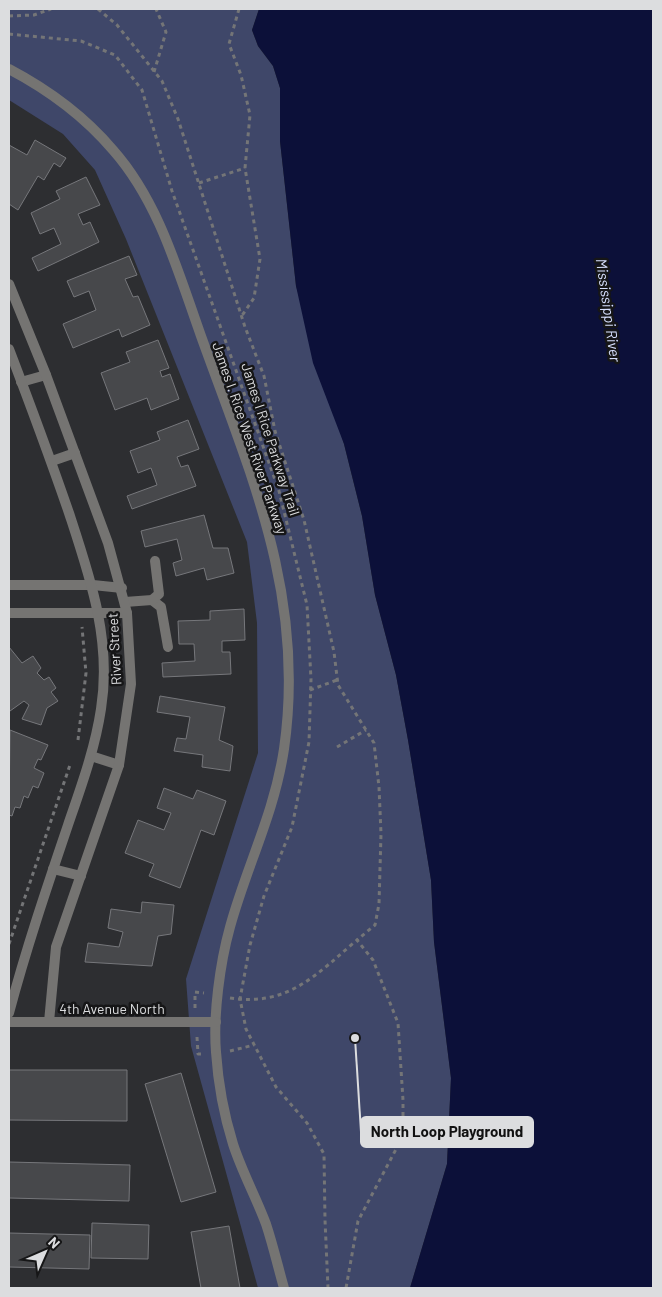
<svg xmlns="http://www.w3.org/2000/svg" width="662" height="1297" font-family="Barlow,sans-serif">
	<rect width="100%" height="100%" fill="#2d2e31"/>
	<polygon fill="#3f4769" points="9,9 259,9 252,30 258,46 273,66 280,88 280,141 296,286 344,444 362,516 375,595 396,675 408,740 431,880 434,942 451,1078 447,1164 410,1288 258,1288 191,1046 186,979 258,753 257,623 247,542 126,239 95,170 63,134 9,100"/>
	<polygon fill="#0c1039" points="259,9 653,9 653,1288 410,1288 447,1164 451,1078 434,942 431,880 408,740 396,675 375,595 362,516 344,444 313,363 296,286 280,141 280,88 273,66 258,46 252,30"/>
	<g fill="#47484b" stroke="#76777b">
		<polygon points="35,140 66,158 60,167 54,163 44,180 38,176 18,210 9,204 9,145 27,155"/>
		<polygon points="86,177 100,205 78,214 83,225 90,222 99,242 38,271 32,258 61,244 54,228 40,234 31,213 60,199 56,191"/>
		<polygon points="129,256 137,275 125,279 133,297 138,296 150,325 122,337 119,329 73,348 63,324 96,310 89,291 74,297 67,281"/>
		<polygon points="158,340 169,368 160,371 162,377 170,374 179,399 151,410 147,398 115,410 101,373 130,362 126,352"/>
		<polygon points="188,420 199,449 177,457 181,467 188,465 196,486 132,509 127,496 157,485 151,468 138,473 130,451 160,440 157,432"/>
		<polygon points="204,515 213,548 228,548 234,573 207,580 204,568 176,576 173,563 182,560 177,539 145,547 141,531"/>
		<polygon points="244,609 245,640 222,641 222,652 230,652 231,674 163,677 162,663 195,661 194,644 179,644 178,621 210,620 210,611"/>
		<polygon points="9,647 22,663 33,656 41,668 37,673 44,680 49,677 56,688 51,692 58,701 47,708 41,725 22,719 29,705 24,701 10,711 9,710"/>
		<polygon points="160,696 225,707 219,740 233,746 230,771 202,767 203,755 174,751 177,738 186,739 190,717 157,712"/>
		<polygon points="10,730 48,745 41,760 38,759 34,768 44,773 38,788 33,786 28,798 24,796 20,808 15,807 12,816 9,815"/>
		<polygon points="164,788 193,799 197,790 226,801 214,835 201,830 180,888 149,876 154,864 125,853 138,820 164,830 171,813 157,808"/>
		<polygon points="142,902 174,905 171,934 158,936 152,966 85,962 88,943 119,947 123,932 108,928 111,909 141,913"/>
		<polygon points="9,1070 127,1070 127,1121 9,1120"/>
		<polygon points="181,1073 216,1192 181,1202 145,1084"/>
		<polygon points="9,1162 130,1165 129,1201 9,1198"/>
		<polygon points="92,1223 149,1225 148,1259 91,1258"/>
		<polygon points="229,1226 240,1288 201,1288 191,1232"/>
		<polygon points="9,1233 90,1235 89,1269 9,1267"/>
	</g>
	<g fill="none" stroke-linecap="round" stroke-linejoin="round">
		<g stroke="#747577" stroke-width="3" stroke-dasharray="4 4" stroke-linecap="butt">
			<polyline points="98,9 117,25 162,81 178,119 245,327 264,376 275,431 304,520 334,652 338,685 374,743 379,787 381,834 379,904 375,925 357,940"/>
			<polyline points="239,9 229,44 241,75 250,115 245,168 260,259 254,298 241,317"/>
			<polyline points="9,16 34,15 51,9"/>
			<polyline points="9,34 81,41 115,55 142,90 172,191 279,491 307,605 311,679 309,742 292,827 264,896 250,945 240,999 246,1029 276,1087 307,1123 324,1154 325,1220 328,1288"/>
			<polyline points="154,72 166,32 156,9"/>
			<polyline points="199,183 245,168"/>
			<polyline points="310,690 337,680"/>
			<polyline points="78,740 86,673 82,627"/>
			<polyline points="337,747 366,730"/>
			<polyline points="9,944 70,765"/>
			<path d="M230 998C288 1007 317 974 357 940L373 960 398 1023 403 1100V1136L358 1221 346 1288"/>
			<polyline points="195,1008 195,992 204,993"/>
			<polyline points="197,1037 198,1054 202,1054"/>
			<polyline points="230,1051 254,1045"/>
		</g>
		<g stroke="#757472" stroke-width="10">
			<polyline points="21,382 46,375"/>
			<polyline points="52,461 75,453"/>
			<polyline points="9,585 93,585 122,588"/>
			<polyline points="152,600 161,607 168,647"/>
			<polyline points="125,602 152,600 159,594 155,561"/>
			<polyline points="9,613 127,613"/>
			<polyline points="91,756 119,765"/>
			<polyline points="53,869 81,876"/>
		</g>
		<g stroke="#757472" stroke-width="10">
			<path d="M9 69C47 89 85 117 113 150 159 202 178 272 201 336 251 475 306 596 284 749 274 815 247 865 230 927 220 963 213 1015 216 1052 218 1082 224 1115 233 1144 242 1172 256 1197 266 1224 273 1245 278 1267 284 1288"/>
			<polyline points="9,284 46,375 108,543 127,613 131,684 119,765 56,947 49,1022"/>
			<path d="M9 349C30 404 50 458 69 513 90 577 112 640 101 709 95 749 81 787 68 825 47 887 26 949 9 1013"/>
			<polyline points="9,1022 216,1022"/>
		</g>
	</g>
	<g text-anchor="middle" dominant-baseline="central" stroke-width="5" stroke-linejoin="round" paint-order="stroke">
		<g font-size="14" fill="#dcdddf" stroke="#161617">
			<text transform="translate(250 438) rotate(71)">James I. Rice West River Parkway</text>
			<text transform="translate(271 439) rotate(72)">James I Rice Parkway Trail</text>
			<text transform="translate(114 649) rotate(-93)">River Street</text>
			<text x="112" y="1008">4th Avenue North</text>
		</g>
		<g font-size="15" font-style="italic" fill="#d6dffd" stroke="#161617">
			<text transform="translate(609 310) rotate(82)">Mississippi River</text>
		</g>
	</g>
	<path fill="none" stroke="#dcdddf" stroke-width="2" d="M355 1038L361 1132"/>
	<circle fill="#dcdddf" stroke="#161617" stroke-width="2" cx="355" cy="1038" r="5"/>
	<rect fill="#dcdddf" stroke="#dcdddf" stroke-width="2" x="361" y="1117" width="172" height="30" rx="5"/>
	<g font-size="15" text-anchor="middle" font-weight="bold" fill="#111">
		<text x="447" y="1137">North Loop Playground</text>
	</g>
	<rect width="662" height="1297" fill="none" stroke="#dcdddf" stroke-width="20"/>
	<g transform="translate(45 1252) rotate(45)" stroke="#161617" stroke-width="4" paint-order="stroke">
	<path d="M0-4L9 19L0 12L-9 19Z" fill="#dcdddf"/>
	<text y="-8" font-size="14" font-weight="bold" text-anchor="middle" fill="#dcdddf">N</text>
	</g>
</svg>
